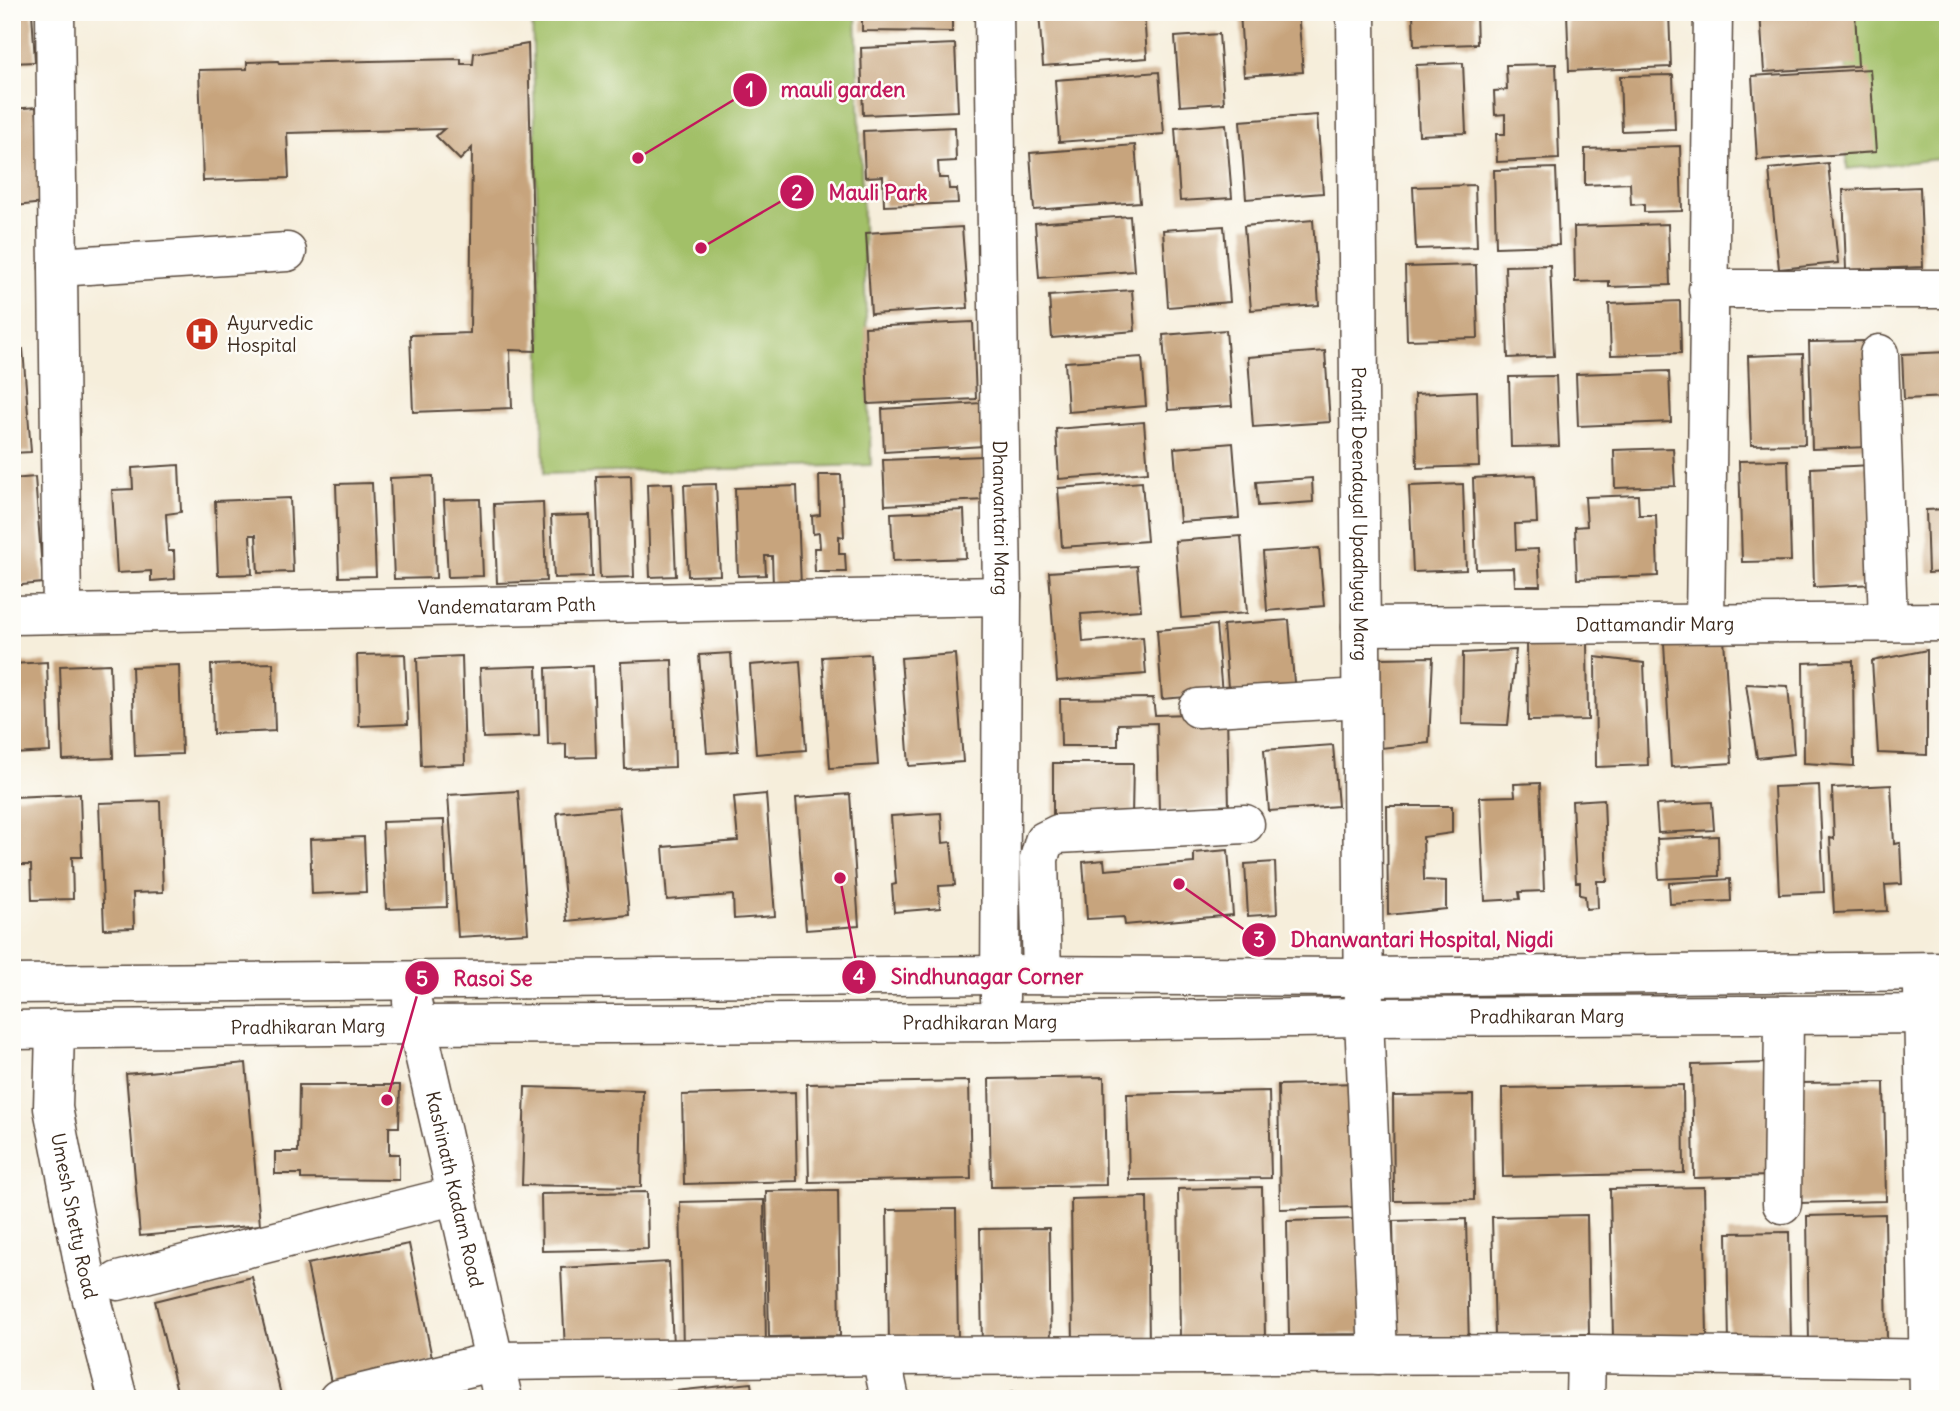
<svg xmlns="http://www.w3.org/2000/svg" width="1960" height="1411" font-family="Delius,sans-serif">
	<rect width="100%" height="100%" fill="#fdfcf7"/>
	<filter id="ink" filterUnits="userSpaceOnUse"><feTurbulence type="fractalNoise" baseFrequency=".0143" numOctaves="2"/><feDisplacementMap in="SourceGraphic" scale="14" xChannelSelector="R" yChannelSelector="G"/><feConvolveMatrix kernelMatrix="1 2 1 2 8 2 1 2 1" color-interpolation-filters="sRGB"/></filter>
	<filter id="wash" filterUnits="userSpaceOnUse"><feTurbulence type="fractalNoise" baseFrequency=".00686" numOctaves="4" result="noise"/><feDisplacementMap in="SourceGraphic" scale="28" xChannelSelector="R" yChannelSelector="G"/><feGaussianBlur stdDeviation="1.57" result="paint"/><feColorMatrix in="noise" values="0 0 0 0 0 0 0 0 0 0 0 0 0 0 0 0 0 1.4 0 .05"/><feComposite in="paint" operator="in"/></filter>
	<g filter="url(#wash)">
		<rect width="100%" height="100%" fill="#f6eedb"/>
		<g fill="#a2c067" stroke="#6e7542" stroke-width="2">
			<polygon points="532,12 856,12 871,465 544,474"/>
			<polygon points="1845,12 1948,12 1948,158 1847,169"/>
		</g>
		<g id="blocks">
			<g fill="#c7a47d">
				<polygon points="12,12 32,12 35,62 12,63"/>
				<polygon points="862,12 952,12 952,32 862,31"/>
				<polygon points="1039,12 1144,12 1147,58 1043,66"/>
				<polygon points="1240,12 1298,12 1303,72 1244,76"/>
				<polygon points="1413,12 1476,12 1477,44 1414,46"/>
				<polygon points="1567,12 1669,12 1671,67 1569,71"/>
				<polygon points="1760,12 1855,12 1858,66 1764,72"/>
				<polygon points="1219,34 1224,103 1180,106 1175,37"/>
				<polygon points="528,44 536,351 510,350 512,408 413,412 410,335 470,333 472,148 460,160 436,136 444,129 287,133 289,178 203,181 199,70 247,69 247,62 278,61 279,63 461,59 461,64 473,64 474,53"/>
				<polygon points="955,44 958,111 863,115 861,48"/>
				<polygon points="1463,63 1466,133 1419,135 1416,65"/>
				<polygon points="1556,64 1559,159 1497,162 1496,134 1505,134 1505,114 1495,115 1494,91 1507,90 1506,65"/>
				<polygon points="1870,69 1876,152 1757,160 1752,76"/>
				<polygon points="1159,72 1164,134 1059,142 1055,80"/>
				<polygon points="1673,75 1675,129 1622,131 1620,76"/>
				<polygon points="36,107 44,203 15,206 12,167 12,109"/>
				<polygon points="1317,115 1323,193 1246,199 1240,121"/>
				<polygon points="1226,124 1232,198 1180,201 1175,128"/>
				<polygon points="955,127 956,161 938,162 939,178 948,178 949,189 957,189 958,203 884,206 883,176 865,177 863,131"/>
				<polygon points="1135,145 1140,202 1034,210 1030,153"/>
				<polygon points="1680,146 1682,211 1644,212 1644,204 1631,205 1630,183 1585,185 1585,149"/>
				<polygon points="1828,163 1838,263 1779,269 1769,169"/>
				<polygon points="1556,168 1559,245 1496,247 1494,170"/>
				<polygon points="1475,185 1477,247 1416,249 1413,187"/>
				<polygon points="1920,187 1923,267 1846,270 1843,190"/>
				<polygon points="1130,216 1134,271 1039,278 1035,223"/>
				<polygon points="1313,220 1319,305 1251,310 1244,226"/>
				<polygon points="1668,224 1670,285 1609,287 1609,281 1575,282 1574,227"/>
				<polygon points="1224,226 1230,302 1168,307 1163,230"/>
				<polygon points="962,227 968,308 871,314 866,233"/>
				<polygon points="1476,265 1478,338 1407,340 1405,267"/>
				<polygon points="1550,265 1554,356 1508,358 1505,266"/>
				<polygon points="1132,290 1135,331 1052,338 1049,296"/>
				<polygon points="1680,301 1681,353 1611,355 1609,304"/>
				<polygon points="973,322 976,399 868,404 865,327"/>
				<polygon points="1226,330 1232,406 1168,410 1163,335"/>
				<polygon points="1867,341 1870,447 1812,449 1809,342"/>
				<polygon points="23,349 31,452 12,453 12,350"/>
				<polygon points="1325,351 1330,422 1253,427 1248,357"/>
				<polygon points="1948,352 1948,397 1904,399 1902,354"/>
				<polygon points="1803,354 1805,444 1751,445 1748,356"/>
				<polygon points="1142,357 1146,406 1068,412 1065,362"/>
				<polygon points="1669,371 1671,422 1578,426 1576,374"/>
				<polygon points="1556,376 1559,446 1511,447 1509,377"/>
				<polygon points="1477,391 1479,466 1417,468 1415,394"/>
				<polygon points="981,403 984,446 884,452 882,409"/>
				<polygon points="1144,422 1148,472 1059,479 1056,429"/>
				<polygon points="1233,443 1239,518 1180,522 1174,448"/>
				<polygon points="1941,447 1948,447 1948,489 1942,489"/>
				<polygon points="1673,448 1675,486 1615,488 1614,450"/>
				<polygon points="983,456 985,500 885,505 883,460"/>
				<polygon points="1788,460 1791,561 1742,562 1739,461"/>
				<polygon points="179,465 181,512 166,514 168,551 174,551 175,579 151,581 151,571 117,573 112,490 133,489 132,468"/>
				<polygon points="1872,465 1875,584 1814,587 1811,468"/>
				<polygon points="631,475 634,577 600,578 596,476"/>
				<polygon points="819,475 841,475 844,537 839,536 839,554 845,554 846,572 815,572 814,548 820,548 819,533 813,534 812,516 820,515"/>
				<polygon points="1535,475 1537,523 1515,524 1516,550 1538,549 1540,586 1515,586 1514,568 1476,569 1473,478"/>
				<polygon points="433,476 436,578 394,579 390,478"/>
				<polygon points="35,477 43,583 12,586 12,479"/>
				<polygon points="1312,478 1313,502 1258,506 1256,482"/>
				<polygon points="1142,482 1147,541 1062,547 1058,488"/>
				<polygon points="372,483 376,576 339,577 336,484"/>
				<polygon points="672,483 676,576 650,577 647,484"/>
				<polygon points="716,484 720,575 688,576 684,485"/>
				<polygon points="1463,484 1466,570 1413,572 1409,486"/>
				<polygon points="797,486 801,586 773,586 772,556 765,556 766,575 738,576 735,488"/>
				<polygon points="1638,495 1639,515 1656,515 1658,576 1577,579 1575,527 1587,526 1585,497"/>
				<polygon points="290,498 293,572 258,573 256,535 250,535 252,574 218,575 215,501"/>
				<polygon points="480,499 483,576 448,577 444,500"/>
				<polygon points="543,502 546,581 497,583 494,504"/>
				<polygon points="1948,509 1948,572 1928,573 1926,510"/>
				<polygon points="964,510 966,558 893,561 891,513"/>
				<polygon points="590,515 592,577 554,578 551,516"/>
				<polygon points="1241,536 1247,613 1181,618 1175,541"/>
				<polygon points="1319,548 1324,606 1267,611 1263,552"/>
				<polygon points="1137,566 1141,610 1081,614 1083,642 1143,637 1146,674 1057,681 1049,572"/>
				<polygon points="1289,620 1295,695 1229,700 1223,625"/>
				<polygon points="1216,625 1222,694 1162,699 1157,630"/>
				<polygon points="1724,639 1732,763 1671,767 1664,643"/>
				<polygon points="1587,640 1588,720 1528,721 1527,641"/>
				<polygon points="1516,650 1508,725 1462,724 1463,653"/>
				<polygon points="1927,650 1927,755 1878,753 1872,661"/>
				<polygon points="731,653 738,751 707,753 699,655"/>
				<polygon points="405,654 408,724 359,726 357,655"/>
				<polygon points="870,654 878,765 830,768 822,657"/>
				<polygon points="955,654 963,762 909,766 901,658"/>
				<polygon points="462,656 465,764 421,766 417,658"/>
				<polygon points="1433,657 1429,743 1381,748 1380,658"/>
				<polygon points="1595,657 1644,663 1648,765 1596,767"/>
				<polygon points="672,660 675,767 625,769 621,662"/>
				<polygon points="800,661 806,750 756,754 750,665"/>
				<polygon points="1853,661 1854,766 1804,763 1803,663"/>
				<polygon points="47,662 50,752 12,754 12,664"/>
				<polygon points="273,663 275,731 213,734 211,665"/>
				<polygon points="110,664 113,758 63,760 60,666"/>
				<polygon points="179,665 182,754 135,756 132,667"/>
				<polygon points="537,666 539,736 483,738 480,668"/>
				<polygon points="593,666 596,757 566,758 566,744 548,745 546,668"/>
				<polygon points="1746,684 1788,686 1794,754 1757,758"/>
				<polygon points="1153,698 1155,715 1227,713 1229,809 1159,811 1157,723 1118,724 1118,746 1061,746 1060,699"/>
				<polygon points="1333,745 1338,806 1269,811 1264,750"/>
				<polygon points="1053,763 1133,763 1132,817 1053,817"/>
				<polygon points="1540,783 1544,891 1519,892 1520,899 1485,901 1480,797 1515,796 1514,784"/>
				<polygon points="1819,785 1824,892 1779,894 1774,787"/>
				<polygon points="1891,785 1894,844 1900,843 1902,884 1885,885 1887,911 1834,913 1830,838 1834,839 1832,788"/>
				<polygon points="518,791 528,933 458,937 448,795"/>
				<polygon points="80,794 82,857 72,857 73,899 32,900 31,865 19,865 18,842 12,842 12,797"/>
				<polygon points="766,794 775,916 734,919 733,895 667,900 663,847 738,841 734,797"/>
				<polygon points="850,794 859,926 806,930 796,798"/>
				<polygon points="1604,799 1607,881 1597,881 1598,908 1586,909 1585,896 1580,895 1580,882 1576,882 1572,801"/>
				<polygon points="160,801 163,892 133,893 134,928 104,929 99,803"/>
				<polygon points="1712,802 1714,830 1658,833 1656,805"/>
				<polygon points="1387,806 1452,806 1452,833 1423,837 1424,880 1446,881 1446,909 1388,915"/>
				<polygon points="619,807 629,915 567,921 557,813"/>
				<polygon points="941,813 943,843 951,842 955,885 939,886 940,908 894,912 892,885 896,884 891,816"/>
				<polygon points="444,820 447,907 386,909 382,822"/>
				<polygon points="1718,836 1719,876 1659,879 1657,839"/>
				<polygon points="364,837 366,892 312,894 310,839"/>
				<polygon points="1228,850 1233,915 1125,925 1124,917 1087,919 1083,862 1104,860 1105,870 1194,863 1194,853"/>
				<polygon points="1275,862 1277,914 1248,916 1245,864"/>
				<polygon points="1730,879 1731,901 1670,904 1669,883"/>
				<polygon points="246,1063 260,1225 140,1236 126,1074"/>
				<polygon points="1769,1063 1770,1176 1694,1178 1692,1065"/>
				<polygon points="1104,1077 1106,1185 991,1187 989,1079"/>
				<polygon points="969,1081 971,1179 809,1182 807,1084"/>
				<polygon points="1884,1082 1886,1201 1798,1203 1796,1083"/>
				<polygon points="1358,1083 1360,1207 1280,1209 1278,1085"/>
				<polygon points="299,1085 400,1085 399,1127 389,1127 389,1154 399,1154 399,1180 301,1179 301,1174 275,1174 275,1152 298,1152"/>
				<polygon points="1683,1085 1684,1173 1503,1177 1502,1088"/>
				<polygon points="525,1087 643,1090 641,1187 522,1185"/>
				<polygon points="1269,1091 1271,1178 1129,1180 1127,1094"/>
				<polygon points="795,1092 797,1181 684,1184 682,1095"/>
				<polygon points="1473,1095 1474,1200 1394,1201 1393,1096"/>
				<polygon points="1262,1187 1265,1338 1180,1339 1178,1189"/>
				<polygon points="1704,1187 1707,1336 1613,1338 1610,1189"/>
				<polygon points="838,1190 840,1336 769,1337 766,1191"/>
				<polygon points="647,1192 648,1249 542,1251 541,1194"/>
				<polygon points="1147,1197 1149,1345 1073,1346 1071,1199"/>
				<polygon points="764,1200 766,1348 683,1350 680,1202"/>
				<polygon points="956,1209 958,1342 889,1343 887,1210"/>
				<polygon points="1885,1214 1887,1341 1809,1343 1807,1216"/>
				<polygon points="1587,1215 1589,1334 1495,1336 1492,1217"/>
				<polygon points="1359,1219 1361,1334 1289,1335 1287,1221"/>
				<polygon points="1466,1219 1469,1347 1396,1348 1393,1221"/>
				<polygon points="1049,1228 1051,1347 982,1348 980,1229"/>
				<polygon points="1789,1232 1791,1343 1729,1344 1727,1233"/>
				<polygon points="409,1244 433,1363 331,1383 307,1264"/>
				<polygon points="669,1262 673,1345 565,1350 561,1268"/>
				<polygon points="252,1277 282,1399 179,1399 155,1301"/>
				<polygon points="751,1383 753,1399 618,1399 617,1397"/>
				<polygon points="1015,1392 1016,1399 984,1399 984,1397"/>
				<polygon points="1897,1395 1897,1399 1828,1399 1828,1396"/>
			</g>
		</g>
	</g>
	<g filter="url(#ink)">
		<use href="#blocks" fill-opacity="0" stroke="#57473a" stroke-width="2"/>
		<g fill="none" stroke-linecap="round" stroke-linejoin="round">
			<defs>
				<g id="minor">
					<polyline points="55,12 62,614"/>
					<path id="s1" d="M994 12 1002 596 1000 999"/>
					<path id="s2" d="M1356 12 1364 1017 1378 1355"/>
					<polyline points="58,267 287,252"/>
					<polyline points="1708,289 1948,289"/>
					<polyline points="1879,354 1888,622"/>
					<path id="s3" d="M12 615 1002 596"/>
					<polyline points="1705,623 1713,12"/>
					<path id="s4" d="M1361 626 1948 622"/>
					<polyline points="1198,708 1361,698"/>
					<polyline points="1042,975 1039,859 1044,841 1058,834 1245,824"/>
					<polyline points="12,984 1000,975 1364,977 1948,971"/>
					<polyline points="1923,988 1929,1399"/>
					<path id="s5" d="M412 1002 503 1399"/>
					<path id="s6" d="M55 1029 53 1108 86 1277 118 1399"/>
					<path id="s7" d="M12 1030 417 1025 1000 1022 1364 1017 1948 1014"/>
					<polyline points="1782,1204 1784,1015"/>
					<polyline points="118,1281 457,1195"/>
					<polyline points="881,1356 890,1399"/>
					<polyline points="338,1399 496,1361 881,1356 1586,1354 1948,1359"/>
					<polyline points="1585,1399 1586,1354"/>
				</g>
			</defs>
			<use href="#minor" stroke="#57473a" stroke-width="41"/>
			<use href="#minor" stroke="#fff" stroke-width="38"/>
		</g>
	</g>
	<defs>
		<symbol id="hospital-disc" viewBox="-11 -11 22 22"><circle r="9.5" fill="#c8321e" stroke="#fdfcf7"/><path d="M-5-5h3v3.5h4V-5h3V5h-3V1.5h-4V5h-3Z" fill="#fff"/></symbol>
	</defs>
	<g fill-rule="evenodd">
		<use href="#hospital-disc" x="183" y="315" width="38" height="38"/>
	</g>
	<g text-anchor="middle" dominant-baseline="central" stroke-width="5" stroke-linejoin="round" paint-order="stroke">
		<g font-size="19" fill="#3b2a1e" stroke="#fdfcf7" text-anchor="start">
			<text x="227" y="323">Ayurvedic<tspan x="227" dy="22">Hospital</tspan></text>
		</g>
		<g font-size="19" fill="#3b2a1e" stroke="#fdfcf7">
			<text stroke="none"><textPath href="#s2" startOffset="502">Pandit Deendayal Upadhyay Marg</textPath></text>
			<text stroke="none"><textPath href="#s1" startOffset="506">Dhanvantari Marg</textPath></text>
			<text stroke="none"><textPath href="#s3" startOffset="495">Vandemataram Path</textPath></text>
			<text stroke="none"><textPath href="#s4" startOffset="294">Dattamandir Marg</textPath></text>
			<text stroke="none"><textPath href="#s7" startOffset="1535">Pradhikaran Marg</textPath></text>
			<text stroke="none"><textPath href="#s7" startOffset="968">Pradhikaran Marg</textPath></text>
			<text stroke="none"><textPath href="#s7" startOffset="296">Pradhikaran Marg</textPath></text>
			<text stroke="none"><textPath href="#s5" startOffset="192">Kashinath Kadam Road</textPath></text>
			<text stroke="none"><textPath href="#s6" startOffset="189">Umesh Shetty Road</textPath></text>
		</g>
	</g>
	<path fill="none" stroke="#c2185b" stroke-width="2.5" d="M638 158L750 90M701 248L797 192M1179 884L1259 940M840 878L859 977M387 1100L422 978"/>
	<g fill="#c2185b" stroke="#fdfcf7" stroke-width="2.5">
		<circle cx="638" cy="158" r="7"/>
		<circle cx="701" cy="248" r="7"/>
		<circle cx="1179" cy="884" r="7"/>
		<circle cx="840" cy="878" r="7"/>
		<circle cx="387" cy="1100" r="7"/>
		<circle cx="750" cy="90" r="18"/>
		<circle cx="797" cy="192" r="18"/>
		<circle cx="1259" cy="940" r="18"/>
		<circle cx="859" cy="977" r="18"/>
		<circle cx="422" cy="978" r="18"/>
	</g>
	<g font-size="21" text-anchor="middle" font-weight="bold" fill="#fff">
		<text x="750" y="97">1</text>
		<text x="797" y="200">2</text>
		<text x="1259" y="947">3</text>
		<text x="859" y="984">4</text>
		<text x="422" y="986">5</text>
	</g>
	<g font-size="21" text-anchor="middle" font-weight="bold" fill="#c2185b" stroke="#fdfcf7" stroke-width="5" stroke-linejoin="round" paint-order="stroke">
		<text x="843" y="97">mauli garden</text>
		<text x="878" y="200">Mauli Park</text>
		<text x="1422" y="947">Dhanwantari Hospital, Nigdi</text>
		<text x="987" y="984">Sindhunagar Corner</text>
		<text x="493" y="986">Rasoi Se</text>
	</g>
	<rect width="1960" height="1411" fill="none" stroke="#fdfcf7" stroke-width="42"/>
</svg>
